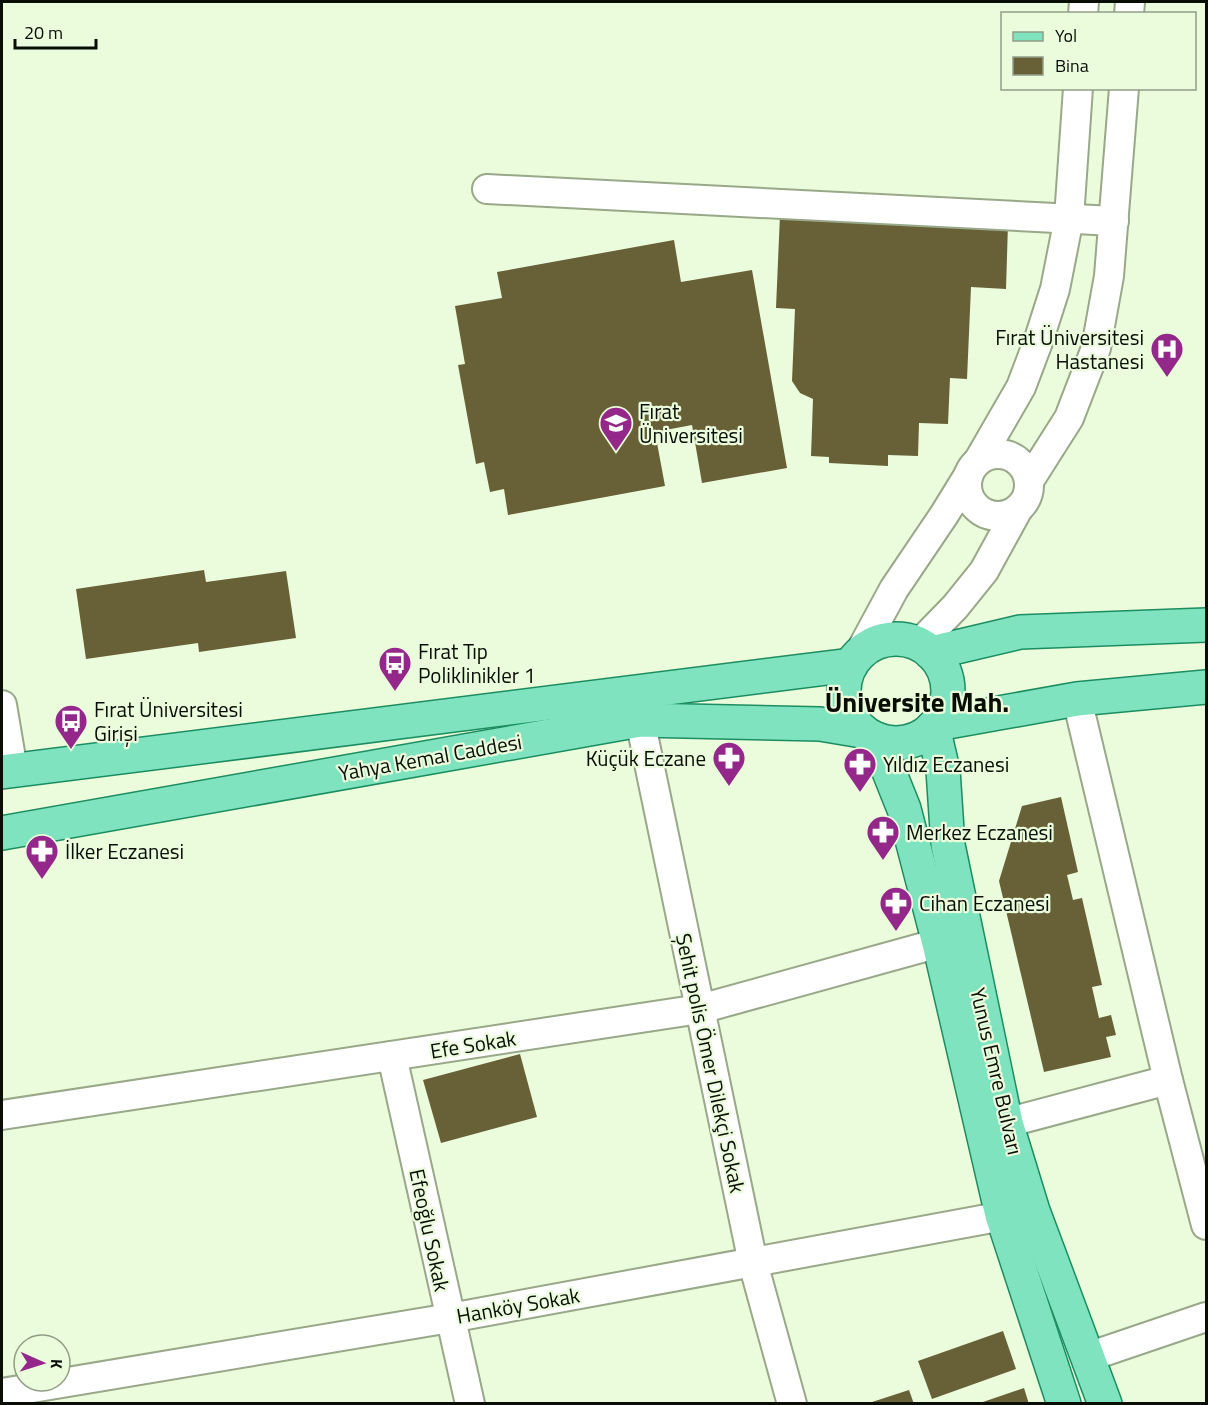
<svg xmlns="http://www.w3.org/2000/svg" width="1208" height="1405" font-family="'Titillium Web',sans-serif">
	<rect width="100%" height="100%" fill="#ebfcdc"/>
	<g fill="#686037">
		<polygon points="780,215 1008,224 1006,289 971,287 967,379 950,378 948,424 919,423 918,456 888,455 888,466 829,463 829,457 811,456 813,399 800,393 792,381 795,309 776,308"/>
		<polygon points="674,240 681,282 752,270 787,468 702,483 692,425 655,432 665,486 508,515 504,489 490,492 484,462 476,464 458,365 465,364 455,306 502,298 497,272"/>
		<polygon points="204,570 206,582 286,571 296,638 199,652 198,643 86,659 76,589"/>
		<polygon points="1061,797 1078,872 1067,875 1073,900 1082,898 1102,985 1092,987 1099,1018 1111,1015 1116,1035 1106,1037 1111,1057 1044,1072 999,881 1022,806"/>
		<polygon points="520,1054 537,1117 441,1143 423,1080"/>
		<polygon points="1003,1331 1016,1369 932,1399 918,1361"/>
		<polygon points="1024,1388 1029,1404 980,1404 980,1403"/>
		<polygon points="909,1390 914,1404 870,1404 869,1403"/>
	</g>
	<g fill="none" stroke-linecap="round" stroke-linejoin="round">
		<defs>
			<g id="minor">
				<polyline points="1083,14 1084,2"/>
				<polyline points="1129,14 1130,2"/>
				<polyline points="487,189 1114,221"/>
				<circle cx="998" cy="485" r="31"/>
				<polyline points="980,458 1021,387 1038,342 1055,289 1069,218 1078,88"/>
				<polyline points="1029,481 1069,418 1096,348 1109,276 1124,88"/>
				<polyline points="919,644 955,607 984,571 1018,509"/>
				<polyline points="860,652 894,589 944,515 968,476"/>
				<polyline points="1077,699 1168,1080 1206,1225"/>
				<polyline points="2,705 13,770"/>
				<polyline points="640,720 753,1263 792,1404"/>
				<polyline points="392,1056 470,1404"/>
				<polyline points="2,1115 700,1009 939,943"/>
				<polyline points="1006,1123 1168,1080"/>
				<polyline points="1088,1357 1206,1317"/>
				<polyline points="2,1393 450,1318 1025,1212"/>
			</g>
			<g id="major">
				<circle cx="896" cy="691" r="52"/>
				<polyline points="931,653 1020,632 1206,625"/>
				<polyline points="937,724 1077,699 1206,687"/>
				<polyline points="933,727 943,770 948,845 1006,1123 1033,1211 1105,1404"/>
				<polyline points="876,739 904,809 939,943 1002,1215 1064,1404"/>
				<polyline points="2,772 851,665"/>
				<polyline points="2,833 640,720 820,724 862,731"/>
			</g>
		</defs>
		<use href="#minor" stroke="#98a889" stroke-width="32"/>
		<use href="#major" stroke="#1d8d61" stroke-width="36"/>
		<use href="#minor" stroke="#fff" stroke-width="28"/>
		<use href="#major" stroke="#7ee3be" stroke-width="33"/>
	</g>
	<defs>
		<symbol id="hospital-pin" viewBox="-11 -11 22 30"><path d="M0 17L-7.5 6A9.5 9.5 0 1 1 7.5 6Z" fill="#94288a" stroke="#ebfcdc"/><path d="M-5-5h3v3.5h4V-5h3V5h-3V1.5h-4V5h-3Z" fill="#fff"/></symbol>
		<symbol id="university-pin" viewBox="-11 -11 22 30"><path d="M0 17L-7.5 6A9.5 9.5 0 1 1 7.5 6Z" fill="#94288a" stroke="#ebfcdc"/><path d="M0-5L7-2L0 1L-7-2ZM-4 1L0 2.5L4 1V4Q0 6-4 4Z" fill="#fff"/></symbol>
		<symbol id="bus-pin" viewBox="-11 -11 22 30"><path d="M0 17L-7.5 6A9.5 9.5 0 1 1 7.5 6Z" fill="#94288a" stroke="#ebfcdc"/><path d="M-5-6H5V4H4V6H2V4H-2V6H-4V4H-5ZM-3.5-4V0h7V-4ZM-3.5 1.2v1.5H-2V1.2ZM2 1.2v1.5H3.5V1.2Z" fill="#fff"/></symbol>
		<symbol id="pharmacy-pin" viewBox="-11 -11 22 30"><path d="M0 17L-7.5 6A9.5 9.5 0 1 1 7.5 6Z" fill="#94288a" stroke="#ebfcdc"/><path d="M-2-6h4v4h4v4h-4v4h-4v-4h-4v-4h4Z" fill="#fff"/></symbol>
	</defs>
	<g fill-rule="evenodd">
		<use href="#hospital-pin" x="1148" y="330" width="38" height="52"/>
		<use href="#university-pin" x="597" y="404" width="38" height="52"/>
		<use href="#bus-pin" x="376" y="644" width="38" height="52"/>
		<use href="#bus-pin" x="52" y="702" width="38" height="52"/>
		<use href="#pharmacy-pin" x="710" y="739" width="38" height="52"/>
		<use href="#pharmacy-pin" x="841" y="745" width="38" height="52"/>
		<use href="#pharmacy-pin" x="864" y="813" width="38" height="52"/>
		<use href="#pharmacy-pin" x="23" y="832" width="38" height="52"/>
		<use href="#pharmacy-pin" x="877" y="884" width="38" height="52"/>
	</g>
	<g text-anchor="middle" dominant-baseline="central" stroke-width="4.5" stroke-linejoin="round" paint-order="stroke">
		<g font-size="21" fill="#090e05" stroke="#ebfcdc" text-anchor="start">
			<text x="1144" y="337" text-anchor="end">Fırat Üniversitesi<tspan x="1144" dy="24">Hastanesi</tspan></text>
			<text x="639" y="411">Fırat<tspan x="639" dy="24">Üniversitesi</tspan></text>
			<text x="418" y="651">Fırat Tıp<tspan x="418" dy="24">Poliklinikler 1</tspan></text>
			<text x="94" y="709">Fırat Üniversitesi<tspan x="94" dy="24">Girişi</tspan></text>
			<text x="706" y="758" text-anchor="end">Küçük Eczane</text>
			<text x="883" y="764">Yıldız Eczanesi</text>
			<text x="906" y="832">Merkez Eczanesi</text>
			<text x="65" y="851">İlker Eczanesi</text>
			<text x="919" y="903">Cihan Eczanesi</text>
		</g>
		<g font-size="21" fill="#090e05" stroke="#ebfcdc">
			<text transform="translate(430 757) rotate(-10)">Yahya Kemal Caddesi</text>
			<text transform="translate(473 1044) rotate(-9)">Efe Sokak</text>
			<text transform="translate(711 1063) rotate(78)">Şehit polis Ömer Dilekçi Sokak</text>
			<text transform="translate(997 1071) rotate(77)">Yunus Emre Bulvarı</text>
			<text transform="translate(430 1230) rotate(78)">Efeoğlu Sokak</text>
			<text transform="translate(518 1305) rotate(-10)">Hanköy Sokak</text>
		</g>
		<g font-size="27" font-weight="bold" fill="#090e05" stroke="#ebfcdc">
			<text x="917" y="701">Üniversite Mah.</text>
		</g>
	</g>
	<rect width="1208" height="1405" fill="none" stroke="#090e05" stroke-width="6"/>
	<rect x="1001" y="12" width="195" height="78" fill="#ebfcdc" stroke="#919d86" stroke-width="1.5"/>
	<rect x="1013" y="32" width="30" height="9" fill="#7ee3be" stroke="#919d86" stroke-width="1.5"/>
	<text x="1055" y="42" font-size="18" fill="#090e05">Yol</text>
	<rect x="1013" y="57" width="30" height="18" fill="#686037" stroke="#919d86" stroke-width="1.5"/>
	<text x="1055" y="72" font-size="18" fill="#090e05">Bina</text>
	<g transform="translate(42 1363) rotate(93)"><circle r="28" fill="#ebfcdc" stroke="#919d86" stroke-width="1.5"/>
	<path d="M0-4.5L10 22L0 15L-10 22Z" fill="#94288a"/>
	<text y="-9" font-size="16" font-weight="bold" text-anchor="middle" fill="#090e05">K</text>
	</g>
	<path d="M15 39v9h81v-9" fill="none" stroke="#090e05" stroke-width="3"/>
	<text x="24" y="39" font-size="18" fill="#090e05" stroke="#ebfcdc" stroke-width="4.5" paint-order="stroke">20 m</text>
</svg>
